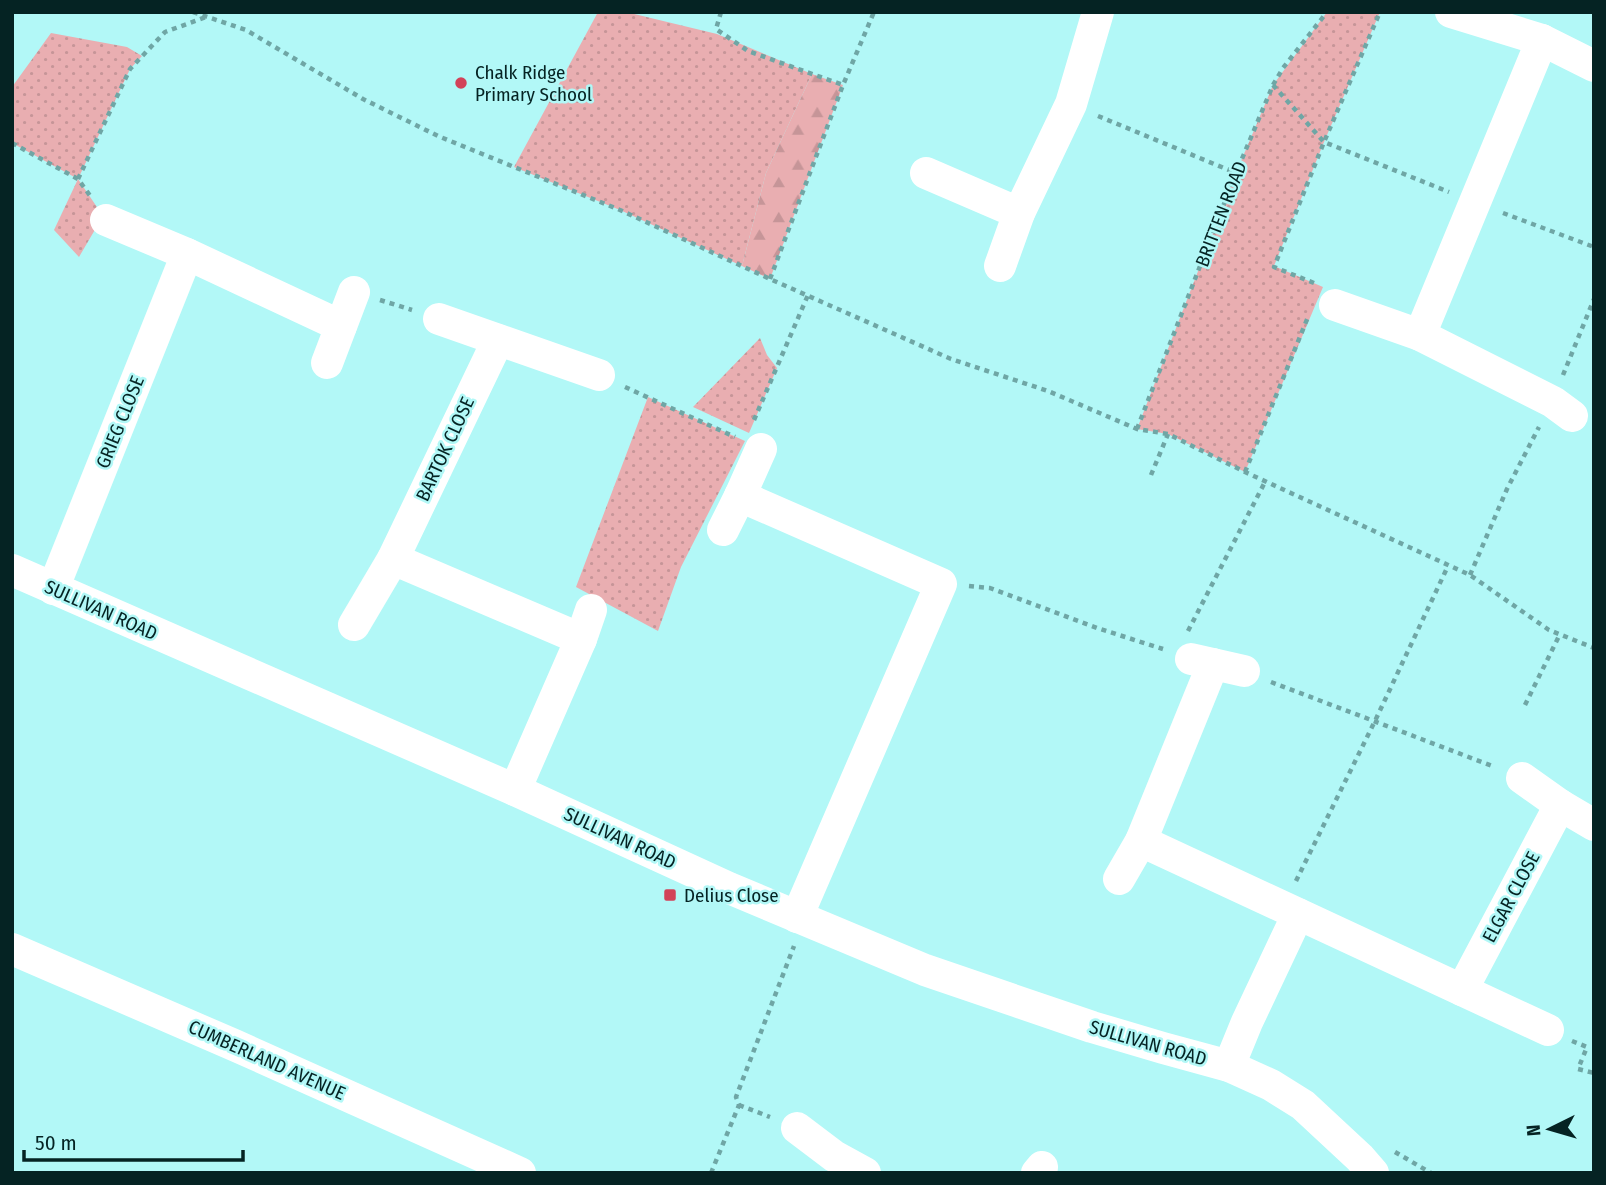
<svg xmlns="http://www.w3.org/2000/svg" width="1606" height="1185" font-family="'Fira Sans Condensed',sans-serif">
	<defs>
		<pattern id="grass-dots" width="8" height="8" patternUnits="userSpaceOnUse" patternTransform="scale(1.75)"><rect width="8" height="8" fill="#e9aeb1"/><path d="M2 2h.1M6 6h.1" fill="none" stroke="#c69598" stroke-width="1.8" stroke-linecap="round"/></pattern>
		<pattern id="forest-firs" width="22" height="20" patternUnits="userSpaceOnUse" patternTransform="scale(1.75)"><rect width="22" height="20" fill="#e9aeb1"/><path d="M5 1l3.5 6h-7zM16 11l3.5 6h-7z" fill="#c69598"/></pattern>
	</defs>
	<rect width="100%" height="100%" fill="#b2f8f7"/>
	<g fill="url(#grass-dots)">
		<polygon points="598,12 626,12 717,34 812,74 766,173 742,266 620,210 514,167"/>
		<polygon points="1327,12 1380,12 1324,142 1274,266 1323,287 1245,472 1168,434 1137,429 1236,173 1273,85"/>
		<polygon points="51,33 127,47 142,56 130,69 78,179 103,216 79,257 54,230 78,179 12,143 12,87"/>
		<polygon points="760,338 767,355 777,368 749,433 693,407"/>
		<polygon points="648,397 745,441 681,567 658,631 576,587"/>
	</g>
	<polygon fill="url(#forest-firs)" points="812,74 843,85 770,279 742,266 766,173"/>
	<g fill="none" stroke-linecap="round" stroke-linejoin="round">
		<g stroke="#6fa6a5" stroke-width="4.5" stroke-dasharray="5 5" stroke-linecap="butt">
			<polyline points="193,12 246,30 363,99 438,136 620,210 770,279 951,359 1048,391 1137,429 1168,434 1245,472 1470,575 1549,630 1594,648"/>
			<polyline points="721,12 716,29 748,51 843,85"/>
			<polyline points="1273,85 1324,142 1449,192"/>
			<polyline points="1098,116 1236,173"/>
			<polyline points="12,143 78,179 91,197"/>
			<polyline points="78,179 130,69 165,32 206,17"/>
			<polyline points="1503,213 1594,247"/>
			<polyline points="770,279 843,85 874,12"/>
			<polyline points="1314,283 1274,267 1324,142 1380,12"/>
			<polyline points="380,300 412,310"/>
			<polyline points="1563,375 1594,299"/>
			<polyline points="625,387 735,437"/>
			<polyline points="754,420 808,295"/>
			<polyline points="1137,429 1236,173 1273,85 1283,68 1327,12"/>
			<polyline points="1245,472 1308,317"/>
			<polyline points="1151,475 1168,434"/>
			<polyline points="1470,575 1507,489 1539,427"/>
			<polyline points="969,586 990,588 1097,628 1163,649"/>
			<polyline points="1188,631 1266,480"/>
			<polyline points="1271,682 1495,767"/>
			<polyline points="1525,705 1560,634"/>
			<polyline points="1296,881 1375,721 1448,566"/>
			<polyline points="1572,1041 1587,1047 1578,1069 1594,1073"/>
			<polyline points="739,1105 770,1117"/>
			<polyline points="1395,1152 1431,1173"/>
			<polyline points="711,1173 739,1105 736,1097 794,946"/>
		</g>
		<g stroke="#fff" stroke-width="32">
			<polyline points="1451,12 1542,40 1594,66"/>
			<polyline points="1542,40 1420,335 1553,402 1572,416"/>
			<polyline points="926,173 1019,213"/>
			<polyline points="106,220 187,254 341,326"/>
			<polyline points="1000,266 1019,213 1071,104 1098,12"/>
			<polyline points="1335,305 1420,335"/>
			<polyline points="439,319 599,375"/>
			<polyline points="498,340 393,559 581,639 515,790"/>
			<polyline points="327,363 354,292"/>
			<polyline points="740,496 941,584 797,917"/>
			<polyline points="723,530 740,496 761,449"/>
			<polyline points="12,570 515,790 729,888 925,970 1092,1027 1163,1048 1229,1066 1271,1085 1303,1105 1360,1158 1373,1173"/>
			<polyline points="53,589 187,254"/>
			<polyline points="354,625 393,559"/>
			<polyline points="581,639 591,610"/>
			<polyline points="1191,659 1244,671"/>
			<polyline points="1522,778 1560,805 1594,825"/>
			<polyline points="1141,841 1548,1030"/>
			<polyline points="1119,879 1141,841 1213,664"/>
			<polyline points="12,949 234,1045 520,1173"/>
			<polyline points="1462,990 1560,805"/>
			<polyline points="1229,1066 1247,1022 1298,914"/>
			<polyline points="797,1128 834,1156 865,1173"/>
			<polyline points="1037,1173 1042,1167"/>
		</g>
	</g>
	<g fill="#d24259" stroke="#b2f8f7" stroke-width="2.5">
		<circle cx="461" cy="83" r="7"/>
		<rect x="663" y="888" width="14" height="14" rx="3.5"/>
	</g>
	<g text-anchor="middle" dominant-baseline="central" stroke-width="5" stroke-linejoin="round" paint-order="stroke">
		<g font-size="19" fill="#052323" stroke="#b2f8f7" text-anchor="start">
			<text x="475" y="72">Chalk Ridge<tspan x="475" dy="22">Primary School</tspan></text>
			<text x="684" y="895">Delius Close</text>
		</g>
		<g font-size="19" fill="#052323" stroke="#b2f8f7">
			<text transform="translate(1221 214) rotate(-69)">BRITTEN ROAD</text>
			<text transform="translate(120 422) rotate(-68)">GRIEG CLOSE</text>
			<text transform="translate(445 449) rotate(-65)">BARTOK CLOSE</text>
			<text transform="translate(101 610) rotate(24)">SULLIVAN ROAD</text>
			<text transform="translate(620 838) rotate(25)">SULLIVAN ROAD</text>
			<text transform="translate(1511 897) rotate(-62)">ELGAR CLOSE</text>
			<text transform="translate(1148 1043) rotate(16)">SULLIVAN ROAD</text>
			<text transform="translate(267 1060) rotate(24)">CUMBERLAND AVENUE</text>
		</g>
	</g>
	<rect width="1606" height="1185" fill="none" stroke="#052323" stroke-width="28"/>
	<g transform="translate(1550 1129) rotate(265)" stroke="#b2f8f7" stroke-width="5" paint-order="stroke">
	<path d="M0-5L12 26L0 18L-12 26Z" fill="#052323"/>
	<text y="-10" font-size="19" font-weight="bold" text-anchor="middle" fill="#052323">N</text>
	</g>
	<path d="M24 1150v10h219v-10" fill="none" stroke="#052323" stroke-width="3.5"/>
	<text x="35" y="1150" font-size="21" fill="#052323" stroke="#b2f8f7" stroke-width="5" paint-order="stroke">50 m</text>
</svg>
